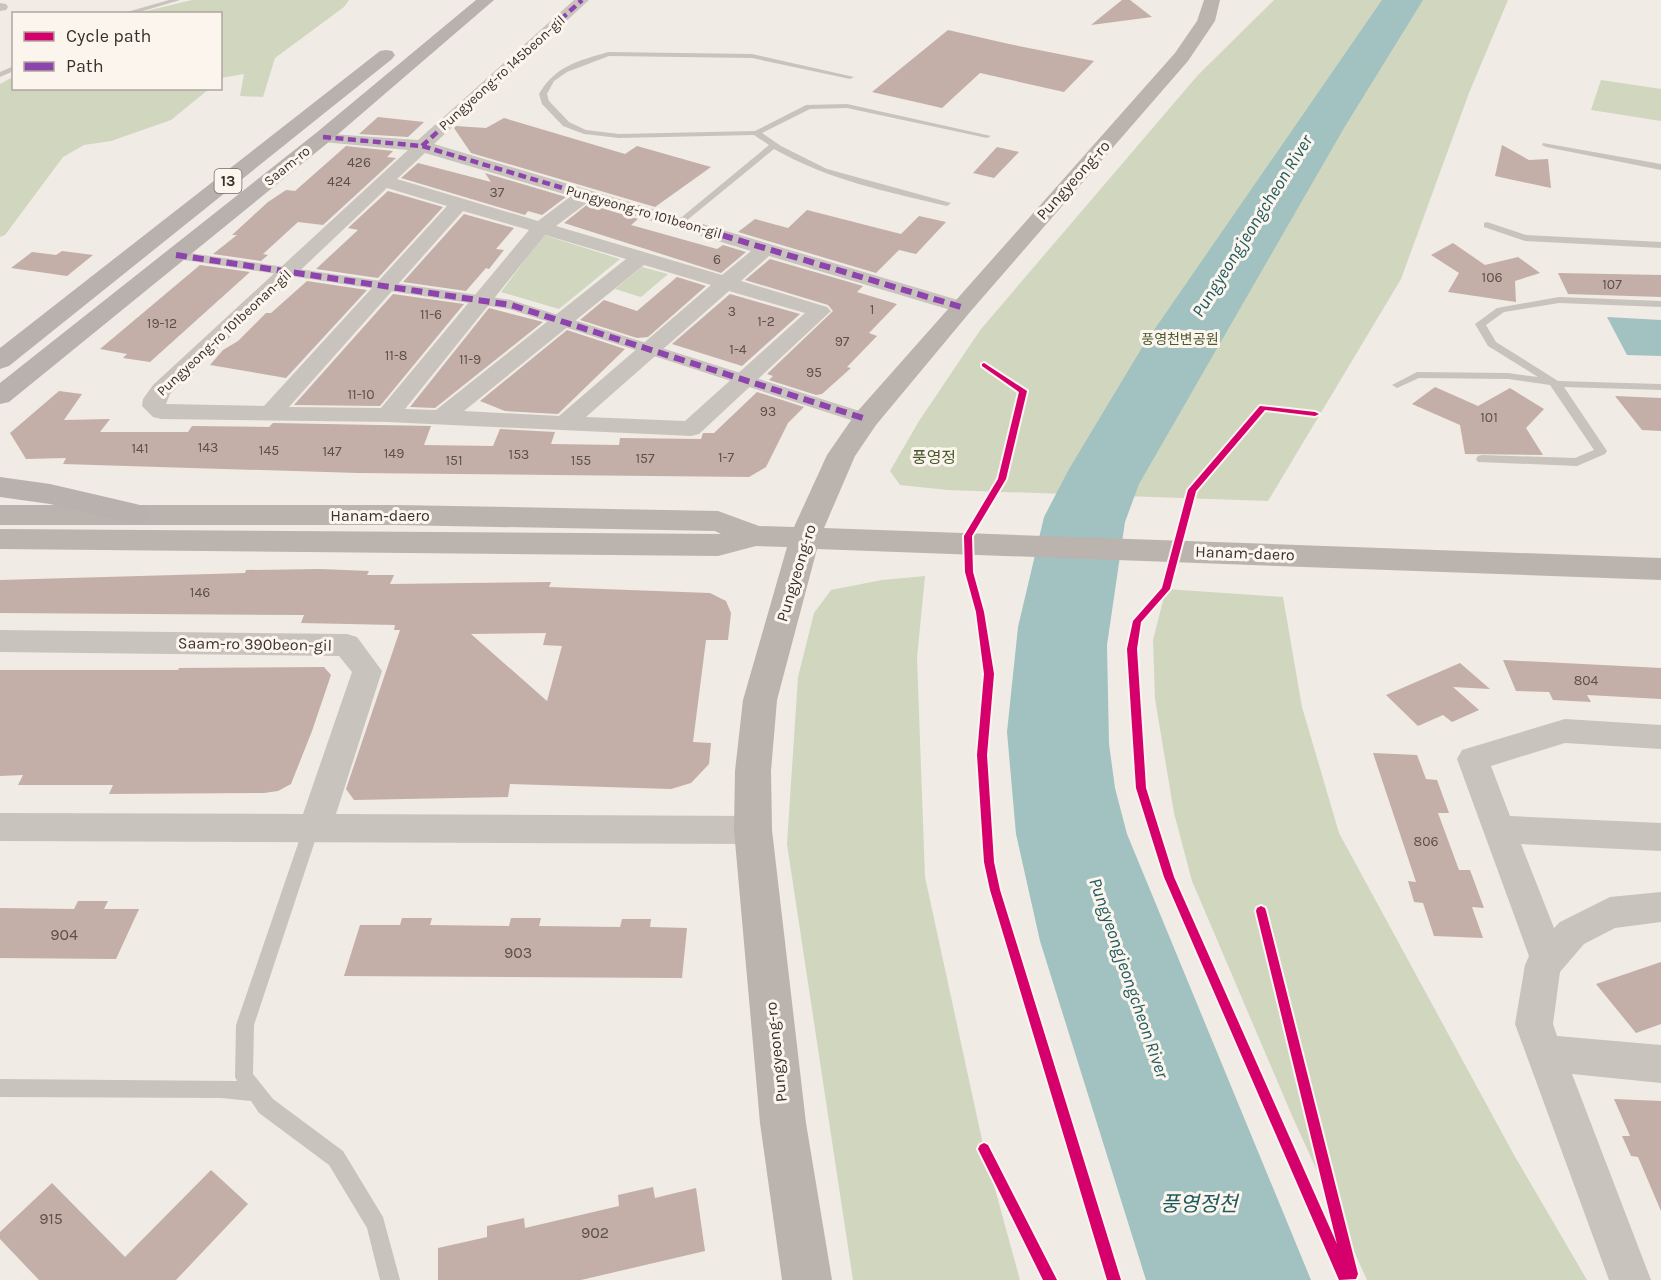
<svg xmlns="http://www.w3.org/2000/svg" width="1661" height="1280" font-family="Karla,'Noto Sans KR',sans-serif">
	<rect width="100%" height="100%" fill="#f0ebe5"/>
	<g fill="#d1d6bf">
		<polygon points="192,0 349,0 344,7 275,58 263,97 240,96 244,74 221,78 220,14 134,14"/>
		<polygon points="1274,0 1508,0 1469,93 1401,279 1268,501 948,490 900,485 890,471 919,421 981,329 1198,75"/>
		<polygon points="13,77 14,88 209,89 171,120 111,141 84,145 63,157 5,235 0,237 0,84"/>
		<polygon points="1601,80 1661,89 1661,121 1591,110"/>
		<polygon points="544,235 620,259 559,309 501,292"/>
		<polygon points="642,267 668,274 641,297 615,289"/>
		<polygon points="925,576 917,658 925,877 984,1149 1020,1280 853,1280 787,844 798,677 814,613 831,590 882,580"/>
		<polygon points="1166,589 1283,597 1302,707 1339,833 1514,1155 1587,1280 1367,1280 1293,1118 1192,881 1174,813 1155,699 1153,640"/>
	</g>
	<g fill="#a1c2c1">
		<polygon points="1382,0 1423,0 1344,128 1139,484 1125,522 1107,645 1109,744 1115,788 1127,834 1311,1280 1146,1280 1040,941 1016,834 1007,732 1018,627 1044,517 1069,469 1143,346"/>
		<polygon points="1607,317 1661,320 1661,356 1627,355"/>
	</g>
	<g fill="#c3afa7" fill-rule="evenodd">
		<polygon points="1122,0 1130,0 1152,17 1091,25"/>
		<polygon points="948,30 1009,44 1094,61 1064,92 980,73 942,108 872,92"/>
		<polygon points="378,117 424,122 408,137 359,134"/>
		<polygon points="504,118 625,154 637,146 711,167 655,207 471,153 454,128 456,126 486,128"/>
		<polygon points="1502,145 1529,160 1548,159 1551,188 1495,176"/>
		<polygon points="346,146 393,151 387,157 396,158 323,225 298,222 263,254 268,255 261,261 213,254 237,235 232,235 268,202 286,190 295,191"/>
		<polygon points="997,147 1019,152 994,178 973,173"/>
		<polygon points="418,163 491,182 485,173 566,197 542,215 528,211 525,215 401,178"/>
		<polygon points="388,191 443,207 378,278 316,269 358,230 348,228"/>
		<polygon points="588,204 638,219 631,225 717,249 723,245 746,252 721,273 564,223"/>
		<polygon points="807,210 901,234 919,216 946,222 916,254 899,250 876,273 738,232 755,219 788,228"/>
		<polygon points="464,214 514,228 496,249 504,250 489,269 486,268 466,291 403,282"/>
		<polygon points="1453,243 1485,265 1518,257 1540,273 1515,281 1516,302 1448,292 1459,273 1431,255"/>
		<polygon points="62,251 93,255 67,276 11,268 32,252 56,255"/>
		<polygon points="770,259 863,286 857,292 897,304 869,333 877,336 847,367 851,368 822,394 816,395 769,380 773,376 767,374 833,311 828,305 745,280"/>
		<polygon points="200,265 250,272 150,362 123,358 127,354 100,349"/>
		<polygon points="1558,273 1661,275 1661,297 1568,294"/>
		<polygon points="677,277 706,286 648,337 637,338 580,320 604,300 637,311"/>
		<polygon points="307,281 367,290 286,378 210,365 223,350 238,341 266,313 271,313"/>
		<polygon points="393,294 464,304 380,406 294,405"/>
		<polygon points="730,294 800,314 742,366 672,344"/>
		<polygon points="489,308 543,322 435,408 410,407"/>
		<polygon points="567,330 625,349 558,414 505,411 480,401"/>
		<polygon points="1435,387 1478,406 1510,388 1544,409 1526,428 1543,455 1465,454 1460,425 1412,404"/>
		<polygon points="59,391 82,394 64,420 110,419 100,432 188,432 192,426 269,427 273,423 431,426 424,445 493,446 500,429 555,432 551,444 619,445 620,438 701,439 703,433 714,433 757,392 804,407 788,423 766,467 749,477 358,473 63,464 66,458 26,459 10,433"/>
		<polygon points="1615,396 1661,398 1661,431 1642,430"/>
		<path d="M320 569 369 571 367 575H394L390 584 551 582 549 587 710 593 726 601 731 613 728 640H706L693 742 711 743 709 764 691 783 671 789 510 784 508 797 354 800 346 789 400 630H394L395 625 301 623 304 615 0 613V580L245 573 246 570ZM546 633 543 645 562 646 547 701 471 634Z"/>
		<polygon points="1503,660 1661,668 1661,699 1587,695 1591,702 1553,700 1549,692 1516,691"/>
		<polygon points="1460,663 1490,689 1453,687 1479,710 1452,722 1443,715 1418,726 1386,695"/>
		<polygon points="324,667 331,675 312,731 291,784 278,791 264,793 109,794 113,785 18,785 23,775 0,776 0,670 178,670 179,668"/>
		<polygon points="1373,753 1417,755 1426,779 1437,780 1449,813 1438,813 1459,870 1470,870 1484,908 1472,907 1483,938 1434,936 1423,903 1414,902 1408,881 1416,882"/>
		<polygon points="78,901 108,901 104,909 139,909 116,959 0,958 0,908 74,909"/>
		<polygon points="402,918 432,918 430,925 509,926 511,918 541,918 539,926 620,927 622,919 651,919 650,927 687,928 682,978 344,976 360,925 400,925"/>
		<polygon points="1661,962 1661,1024 1636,1033 1596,984"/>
		<polygon points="1614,1099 1661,1101 1661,1211 1638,1157 1631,1156 1622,1136 1630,1136"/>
		<polygon points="211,1170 248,1204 176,1280 39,1280 0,1239 0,1232 52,1183 125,1257"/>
		<polygon points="653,1187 655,1198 696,1188 705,1251 581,1280 438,1280 438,1248 487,1237 487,1226 524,1218 525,1228 619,1206 618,1195"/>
	</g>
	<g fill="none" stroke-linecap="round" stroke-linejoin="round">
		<g fill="#c9c3be" fill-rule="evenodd">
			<polygon points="169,0 180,0 133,14 120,14"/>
			<path d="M608 52 752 54 854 77 850 79 752 58 609 56 567 72 554 81 547 94 549 101 569 122 586 130 619 134 755 131 806 105 847 104 991 136 987 138 847 108 810 109 762 133 781 146 827 169 951 203 947 206C888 192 828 180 774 149L680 226 677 225V221L769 145 754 135 619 138 584 134 563 126 542 104 539 94C555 66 578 61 608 52Z"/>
			<polygon points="14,66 14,71 0,77 0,72"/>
			<polygon points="1543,143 1661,164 1661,170 1546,147 1542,145"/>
			<polygon points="1487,222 1526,235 1661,242 1661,248 1525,241 1484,227 1484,223"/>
			<polygon points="1559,297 1661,301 1661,307 1559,303 1504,312 1486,325 1496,342 1558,381 1661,384 1661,390 1564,387 1607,451 1605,454 1577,466 1478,462 1476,459 1478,456 1482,455 1575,458 1594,450 1550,385 1508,379 1419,378 1397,388 1392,385 1417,372 1508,373 1538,377 1488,346 1475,324 1497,308"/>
			<polygon points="315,821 320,823 323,828 315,841 254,1025 253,1074 273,1099 343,1151 383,1217 400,1280 380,1280 367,1228 329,1165 259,1113 251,1101 221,1098 0,1097 0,1079 237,1081 235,1077 236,1025 300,838 310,823"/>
		</g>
		<polygon fill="#c9c3be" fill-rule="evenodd" points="176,251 511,300 872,415 875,419 866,424 860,423 509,309 171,258 169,255 171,252"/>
		<g fill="#c9c3be" fill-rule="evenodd">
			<path d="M574 0H589L434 144 968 303 972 307 968 311H954L769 256 741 281 827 307 831 311 699 434 691 436 387 422 161 419 153 417 142 406 143 399 153 385 408 150 323 142 314 137 317 133 418 140ZM425 153 571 196 538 221 397 179ZM387 188 447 206 264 406 166 404 170 394ZM588 202 751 251 722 275 556 226ZM463 211 529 230 381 408 289 407ZM545 235 626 259 436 410 405 409ZM644 265 711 285 559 416 464 411ZM729 291 805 313 685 421 586 417Z"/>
			<polygon points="0,3 6,4 8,7 6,10 0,11"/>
			<polygon points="0,630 347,634 357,637 382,671 336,814 753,816 765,820 769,830 765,840 753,844 0,841 0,813 303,814 352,672 339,656 0,652"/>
			<polygon points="1565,719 1661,725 1661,749 1565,743 1491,766 1510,816 1661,823 1661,851 1521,844 1554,928 1560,922 1610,897 1661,892 1661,922 1615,928 1584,944 1560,972 1553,1024 1557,1036 1661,1045 1661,1083 1572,1074 1651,1280 1609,1280 1515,1024 1525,965 1529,956 1457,759 1462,750"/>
		</g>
		<polygon fill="#bab3ae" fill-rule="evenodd" points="1204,0 1220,0 1215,21 1188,61 970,312 876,425 855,456 824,528 1661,558 1661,580 817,549 777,700 771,771 772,830 806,1123 832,1280 782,1280 760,1123 734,830 735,771 743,700 787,547 756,546 718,556 0,549 0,529 721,534 715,531 396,525 0,525 0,505 396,505 718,511 759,526 794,527 827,455 856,413 1175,53 1197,21"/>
		<g fill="#b8b1ad" fill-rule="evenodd">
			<polygon points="476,0 494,0 330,141 9,402 0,404 0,383 316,133"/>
			<polygon points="386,50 392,51 395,55 392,59 9,366 0,369 0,348 380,51"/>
			<polygon points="0,477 50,484 136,504 147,507 151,514 147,521 136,524 50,504 0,497"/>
		</g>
		<g stroke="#8e44ad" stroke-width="4.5" stroke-dasharray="8 4.5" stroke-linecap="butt">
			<polyline points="323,137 422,146 613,203"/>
			<polyline points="422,146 582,0"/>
		</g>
		<g stroke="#8e44ad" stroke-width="6" stroke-dasharray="11 6" stroke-linecap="butt">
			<polyline points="608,201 961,307"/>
			<polyline points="176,255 511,305 866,419"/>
		</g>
		<defs>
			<g id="cycleway">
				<polygon points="984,363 1027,391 1006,479 972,536 973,572 984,612 994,674 987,755 994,862 1000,890 1121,1280 1107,1280 990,890 984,862 977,755 984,674 976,612 965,572 964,536 998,479 1019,392 982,366 982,364"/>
				<polygon points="1260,406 1315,412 1319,414 1315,416 1265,410 1196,491 1170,589 1141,622 1137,649 1146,788 1174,877 1337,1244 1256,911 1257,908 1261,906 1265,908 1266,911 1358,1274 1356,1279 1339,1280 1164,877 1136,788 1127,649 1133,621 1162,588 1188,490"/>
				<polygon points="984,1143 988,1145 1057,1280 1043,1280 980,1153 978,1149 980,1145"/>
			</g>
		</defs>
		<use href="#cycleway" stroke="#fbf5ee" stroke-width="4"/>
		<use href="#cycleway" fill="#d6006c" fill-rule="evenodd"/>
	</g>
	<g text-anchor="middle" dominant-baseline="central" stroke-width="6" stroke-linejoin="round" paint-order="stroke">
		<g font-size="14" fill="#3b302b" stroke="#fbf5ee">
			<text transform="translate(502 73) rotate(-42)">Pungyeong-ro 145beon-gil</text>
			<text transform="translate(287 166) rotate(-39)">Saam-ro</text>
			<text transform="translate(644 212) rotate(16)">Pungyeong-ro 101beon-gil</text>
			<text transform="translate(224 333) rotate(-43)">Pungyeong-ro 101beonan-gil</text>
		</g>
		<g font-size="14" fill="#5d504a">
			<text x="359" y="162">426</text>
			<text x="339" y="181">424</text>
			<text x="497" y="192">37</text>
			<text x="717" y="259">6</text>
			<text x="1492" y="277">106</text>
			<text x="1612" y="284">107</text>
			<text x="872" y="309">1</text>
			<text x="732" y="311">3</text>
			<text x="431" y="314">11-6</text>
			<text x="766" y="321">1-2</text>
			<text x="162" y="323">19-12</text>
			<text x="842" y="341">97</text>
			<text x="738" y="349">1-4</text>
			<text x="396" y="355">11-8</text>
			<text x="470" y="359">11-9</text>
			<text x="814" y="372">95</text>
			<text x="361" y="394">11-10</text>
			<text x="768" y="411">93</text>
			<text x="1489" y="417">101</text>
			<text x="208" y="447">143</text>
			<text x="140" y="448">141</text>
			<text x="269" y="450">145</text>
			<text x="332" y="451">147</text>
			<text x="394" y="453">149</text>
			<text x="519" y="454">153</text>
			<text x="726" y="457">1-7</text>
			<text x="645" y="458">157</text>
			<text x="454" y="460">151</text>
			<text x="581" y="460">155</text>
			<text x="200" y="592">146</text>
			<text x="1586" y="680">804</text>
			<text x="1426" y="841">806</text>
		</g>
		<g font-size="14" fill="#4a5a2e" stroke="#fbf5ee">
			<text x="1180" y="339">풍영천변공원</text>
		</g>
		<rect fill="#fbf5ee" stroke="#756b66" stroke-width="1.5" x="214.5" y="169" width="27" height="24" rx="4.5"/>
		<g font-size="15" font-weight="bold" fill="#3b302b">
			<text x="228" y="181">13</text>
		</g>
		<g font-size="16" fill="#3b302b" stroke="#fbf5ee">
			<text transform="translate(1073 180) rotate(-48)">Pungyeong-ro</text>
			<text x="380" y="515">Hanam-daero</text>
			<text transform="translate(1245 553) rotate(2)">Hanam-daero</text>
			<text transform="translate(796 573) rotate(-73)">Pungyeong-ro</text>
			<text transform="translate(255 644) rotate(1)">Saam-ro 390beon-gil</text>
			<text transform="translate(776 1052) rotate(-96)">Pungyeong-ro</text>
		</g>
		<g font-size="16" fill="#4a5a2e" stroke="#fbf5ee">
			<text x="934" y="457">풍영정</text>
		</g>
		<g font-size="16" fill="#5d504a">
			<text x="64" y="934">904</text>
			<text x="518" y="952">903</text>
			<text x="51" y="1218">915</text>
			<text x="595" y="1232">902</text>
		</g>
		<g font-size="18" font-style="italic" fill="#1f5a5e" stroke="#fbf5ee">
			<text transform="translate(1252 226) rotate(-58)">Pungyeongjeongcheon River</text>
			<text transform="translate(1129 978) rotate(71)">Pungyeongjeongcheon River</text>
		</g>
		<g font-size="21" font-style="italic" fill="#1f5a5e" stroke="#fbf5ee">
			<text x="1199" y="1204">풍영정천</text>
		</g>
	</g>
	<rect x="12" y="12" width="210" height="78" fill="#fbf5ee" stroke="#aea6a0" stroke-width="1.5"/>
	<rect x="24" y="32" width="30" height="9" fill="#d6006c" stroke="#aea6a0" stroke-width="1.5"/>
	<text x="66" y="42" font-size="18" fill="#3b302b">Cycle path</text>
	<rect x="24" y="62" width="30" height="9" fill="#8e44ad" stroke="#aea6a0" stroke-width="1.5"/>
	<text x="66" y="72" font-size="18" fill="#3b302b">Path</text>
</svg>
